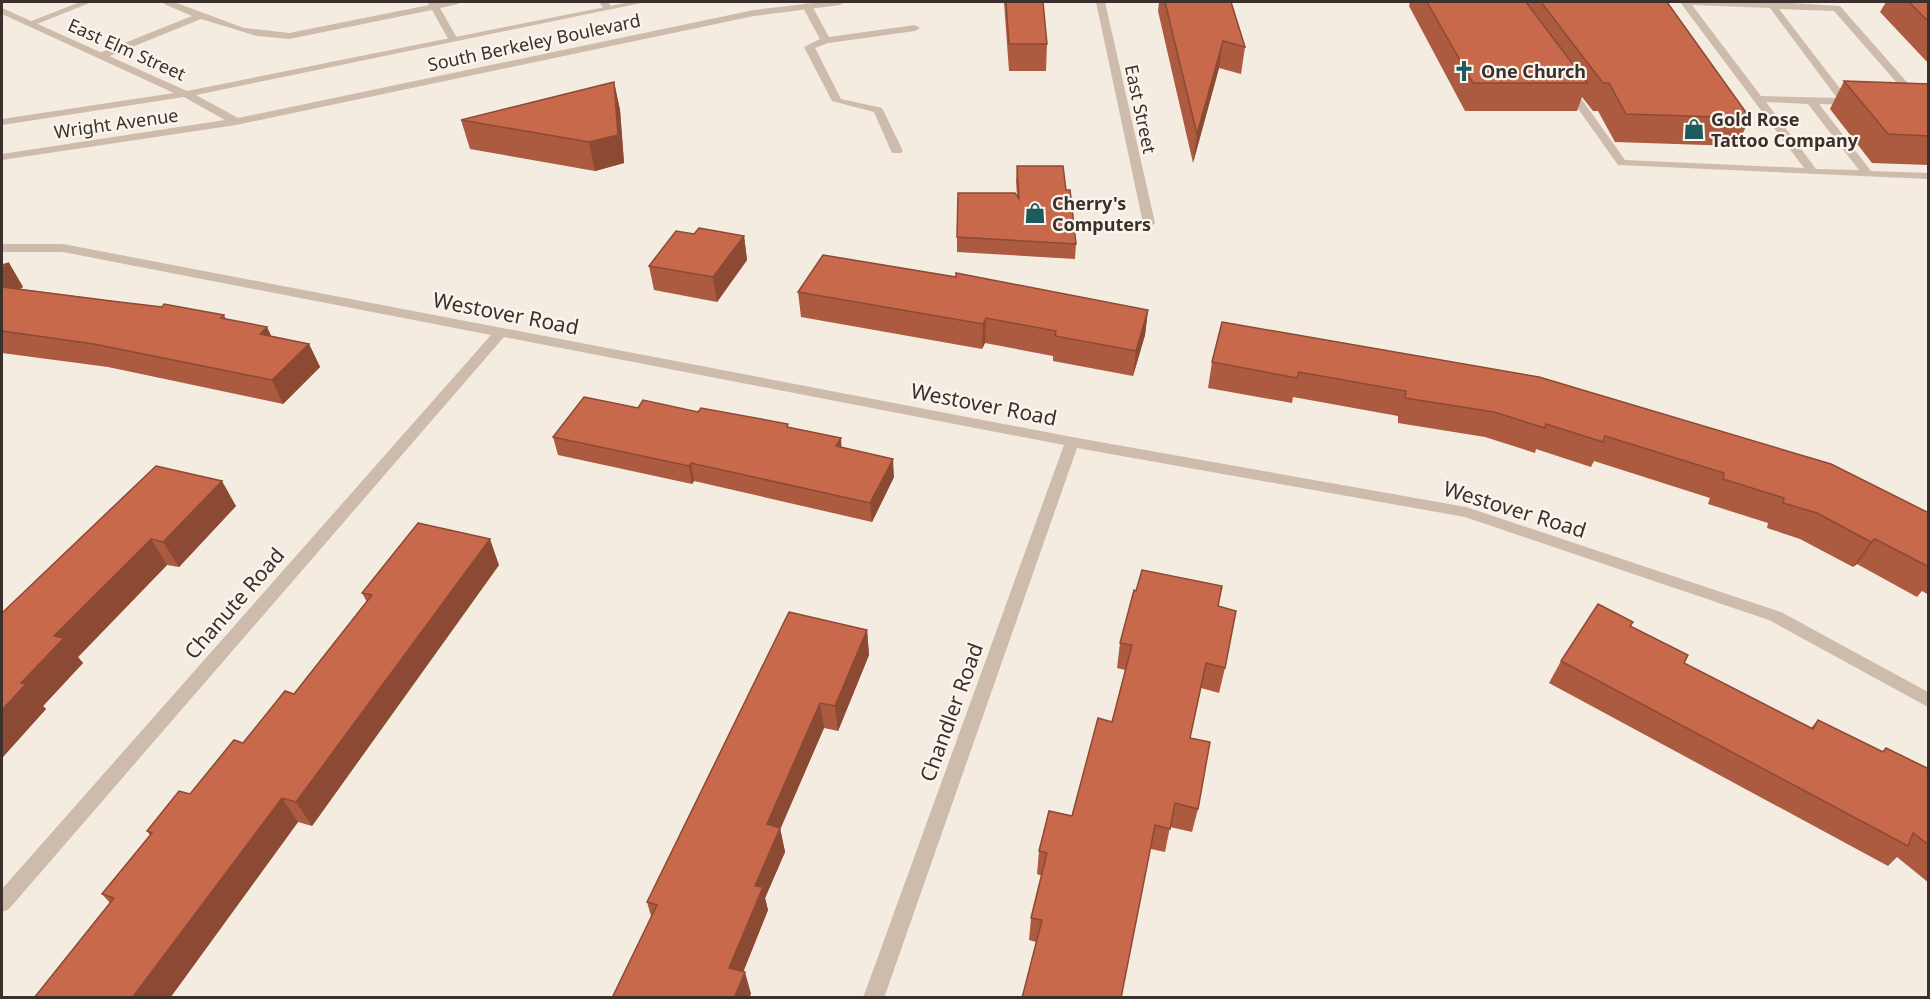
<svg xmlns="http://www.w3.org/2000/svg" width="1930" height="999" font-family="'Noto Sans',sans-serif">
	<rect width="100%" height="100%" fill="#f4ebe1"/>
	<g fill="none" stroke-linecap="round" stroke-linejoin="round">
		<g fill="#cdbbac" fill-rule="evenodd">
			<polygon points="80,2 92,2 32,26 24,24"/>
			<polygon points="163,2 174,2 244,28 289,33 429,5 428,2 459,2 458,4 440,8 458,40 450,42 432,10 289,39 257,36 201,19 105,58 97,58 97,54 192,16 164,4"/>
			<polygon points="599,2 608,2 613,8 605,10"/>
			<path d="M1680 2H1772L1840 6 1920 97 1911 99 1834 11 1779 9 1848 99 1859 102 1854 105 1819 104 1871 171 1928 173V179L1618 165 1564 89 1565 87H1573L1625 160 1804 168ZM1692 5 1770 8 1837 98 1761 96ZM1766 102 1808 104 1859 170 1816 169Z"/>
			<polygon points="807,3 812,6 829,37 915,25 920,28 915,31 828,43 815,48 841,99 882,108 903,151 901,153 893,153 891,151 874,112 832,101 804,47 820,39 802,6"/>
		</g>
		<g fill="#cdbbac" fill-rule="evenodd">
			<polygon points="1096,2 1105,2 1155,223 1149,227 1143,223"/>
			<polygon points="2,244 63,244 1072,437 1466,507 1781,612 1928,692 1928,707 1769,620 1465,517 1077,448 884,998 863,998 1064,445 504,337 9,909 2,912 2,889 491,335 63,252 2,252"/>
		</g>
		<polygon fill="#cdbbac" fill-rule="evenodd" points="630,2 646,2 196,95 238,118 754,10 822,2 845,2 840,5 754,16 236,125 2,160 2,154 225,120 184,97 2,125 2,119 174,93 2,14 2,8 187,91"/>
	</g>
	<g fill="#ac5a40">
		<polygon points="1004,2 1043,2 1047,44 1046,71 1009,71"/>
		<polygon points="1159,2 1231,2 1245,47 1241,74 1219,68 1193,163 1158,11"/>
		<polygon points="1410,2 1667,2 1750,118 1737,146 1615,142 1598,111 1593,111 1582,97 1577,111 1465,111 1409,6"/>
		<polygon points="1886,2 1929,2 1929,64 1880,12"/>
		<polygon points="1844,81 1929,84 1929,165 1872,163 1830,109"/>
		<polygon points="614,82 620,110 624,163 595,171 470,149 461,120"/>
		<polygon points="1017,166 1066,190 1076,244 1075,259 957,252 957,237 1017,196 1016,181"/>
		<polygon points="744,236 747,260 717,302 654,290 649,266"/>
		<polygon points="9,263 23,287 19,289 224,315 226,319 267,327 271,336 309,344 320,367 283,404 108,367 2,353 2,265"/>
		<polygon points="798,292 1148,310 1145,335 1133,376 1053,361 1053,356 985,343 982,349 801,317"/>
		<polygon points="1222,322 1929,513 1929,595 1922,591 1917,597 1857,564 1853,567 1800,539 1767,528 1768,523 1708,504 1710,498 1594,461 1591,467 1536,449 1535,453 1485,437 1398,423 1398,416 1293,397 1292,403 1208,388 1212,362"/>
		<polygon points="638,408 698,412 788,424 788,427 841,438 841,447 894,477 872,522 694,481 692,484 558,455 553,437"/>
		<polygon points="156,466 236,506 179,567 167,565 78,657 83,663 43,706 46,709 2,758"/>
		<polygon points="499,565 312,826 298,822 170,998 34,998 110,903 102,894 150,835 147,831 190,794 294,694 367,602 362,593"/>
		<polygon points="1218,606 1225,668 1219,693 1201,688 1190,738 1198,809 1192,832 1170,827 1165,852 1151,849 1036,942 1029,940 1031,918 1042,876 1037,874 1039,851 1072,816 1112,722 1125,670 1117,668 1120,643"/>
		<polygon points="1630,626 1684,663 1811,728 1818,720 1882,752 1886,748 1929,769 1929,883 1897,857 1888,866 1549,683 1561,661"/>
		<polygon points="867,630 869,655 838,731 824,728 780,828 785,852 765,898 768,910 743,972 751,994 651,916 647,902"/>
	</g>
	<g fill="#8c4a34">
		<polygon points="1223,41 1219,68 1193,163 1197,134"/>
		<polygon points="614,82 620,110 624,163 595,171 589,142"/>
		<polygon points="744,236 747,260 717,302 713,277"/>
		<polygon points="9,263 23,287 2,303 2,269"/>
		<polygon points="1148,310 1145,335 1133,376 1136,351"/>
		<polygon points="986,318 985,343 982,349 983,324"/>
		<polygon points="267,327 278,351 260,334"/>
		<polygon points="309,344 320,367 283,404 272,380"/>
		<polygon points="841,438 842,456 836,446"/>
		<polygon points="893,459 894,477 872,522 870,503"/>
		<polygon points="691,463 694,481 692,484 689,466"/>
		<polygon points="222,481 236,506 179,567 163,542"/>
		<polygon points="151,539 167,565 78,657 83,663 43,706 46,709 2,758 2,710 54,636"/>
		<polygon points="490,539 499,565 312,826 296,802"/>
		<polygon points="1875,539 1857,564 1853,567 1871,542"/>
		<polygon points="867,630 869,655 838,731 835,706"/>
		<polygon points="820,703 824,728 777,837 780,828 785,852 765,898 768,910 736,990 729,968 755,886 767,824"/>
		<polygon points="282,798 298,822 170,998 132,998"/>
		<polygon points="745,972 751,994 749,998 734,998"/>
	</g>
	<g fill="#c8694b" stroke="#8c4a34" stroke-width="1.5">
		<polygon points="1006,2 1043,2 1047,44 1009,44"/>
		<polygon points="1165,2 1231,2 1245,47 1223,41 1197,134"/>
		<polygon points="1427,2 1526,2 1587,83 1473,83"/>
		<polygon points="1541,2 1667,2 1750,118 1626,114 1609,83 1603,83"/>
		<polygon points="1909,2 1929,2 1929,22"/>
		<polygon points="1844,81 1929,84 1929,136 1888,134"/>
		<polygon points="614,82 618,135 589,142 461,120"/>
		<polygon points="1017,166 1063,166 1066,190 1070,190 1076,244 957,237 958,193 1015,193 1019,199"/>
		<polygon points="699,228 744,236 713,277 649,266 676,231 694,234"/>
		<polygon points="823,255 956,277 956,273 1148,310 1136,351 1055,336 1056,331 986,318 983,324 798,292"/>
		<polygon points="9,263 2,269 2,265"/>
		<polygon points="2,287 111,301 162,307 164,304 224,315 221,318 267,327 260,334 309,344 272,380 94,344 2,331"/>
		<polygon points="1222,322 1539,377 1831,464 1929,513 1929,567 1875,539 1871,542 1817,513 1783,503 1784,498 1723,479 1724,473 1605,436 1603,442 1546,424 1545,428 1494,412 1405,398 1406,391 1299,372 1297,378 1212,362"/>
		<polygon points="584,397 638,408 643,400 698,412 701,408 788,424 787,427 841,438 836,446 893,459 870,503 691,463 689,466 553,437"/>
		<polygon points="156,466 222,481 163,542 151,539 54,636 64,638 21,683 26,684 2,710 2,613"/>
		<polygon points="418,523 490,539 296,802 282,798 132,998 34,998 114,898 102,894 152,833 147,831 179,791 190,794 234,740 243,743 285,691 294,694 372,595 362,593"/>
		<polygon points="1142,570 1222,586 1218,606 1236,611 1225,668 1206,663 1190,738 1210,742 1198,809 1175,803 1170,829 1155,825 1121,998 1022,998 1042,920 1031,918 1047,853 1039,851 1049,811 1072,816 1098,718 1112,722 1132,645 1120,643 1134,590 1136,591"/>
		<polygon points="1598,604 1633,622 1630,626 1688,655 1684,663 1813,729 1818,720 1883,752 1886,748 1929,769 1929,845 1913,833 1908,846 1561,661"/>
		<polygon points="789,612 867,630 835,706 820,703 767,824 780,828 755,886 763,887 729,968 745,972 734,998 612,998 657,905 647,902"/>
	</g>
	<defs>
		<symbol id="church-bare" viewBox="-9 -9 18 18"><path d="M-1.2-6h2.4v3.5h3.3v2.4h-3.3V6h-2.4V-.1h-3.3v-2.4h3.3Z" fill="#1f5a5e" stroke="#fbf5ee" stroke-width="2.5" paint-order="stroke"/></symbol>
		<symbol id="shop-bare" viewBox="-9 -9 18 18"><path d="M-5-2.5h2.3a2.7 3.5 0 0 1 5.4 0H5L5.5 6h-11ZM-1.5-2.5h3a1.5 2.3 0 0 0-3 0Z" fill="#1f5a5e" stroke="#fbf5ee" stroke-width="2.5" paint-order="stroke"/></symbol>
	</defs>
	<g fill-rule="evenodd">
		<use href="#church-bare" x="1449" y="56" width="30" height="30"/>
		<use href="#shop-bare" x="1679" y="114" width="30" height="30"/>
		<use href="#shop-bare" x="1020" y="198" width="30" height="30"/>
	</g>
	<g text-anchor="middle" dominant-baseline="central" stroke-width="4.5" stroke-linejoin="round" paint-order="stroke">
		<g font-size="18" fill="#3b302b" stroke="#fbf5ee">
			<text transform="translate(534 42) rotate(-12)">South Berkeley Boulevard</text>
			<text transform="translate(127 49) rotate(24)">East Elm Street</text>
			<text transform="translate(1141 109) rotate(78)">East Street</text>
			<text transform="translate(116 123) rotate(-8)">Wright Avenue</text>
		</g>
		<g font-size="18" font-weight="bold" fill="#3b302b" stroke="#fbf5ee" text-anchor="start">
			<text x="1481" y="71">One Church</text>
			<text x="1711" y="119">Gold Rose<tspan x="1711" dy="21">Tattoo Company</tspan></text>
			<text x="1052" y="203">Cherry's<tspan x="1052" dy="21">Computers</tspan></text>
		</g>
		<g font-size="21" fill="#3b302b" stroke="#fbf5ee">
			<text transform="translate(506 313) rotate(11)">Westover Road</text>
			<text transform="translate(984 404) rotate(11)">Westover Road</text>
			<text transform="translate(1515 509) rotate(17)">Westover Road</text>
			<text transform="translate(234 603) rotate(-49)">Chanute Road</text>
			<text transform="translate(951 712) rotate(-70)">Chandler Road</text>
		</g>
	</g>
	<rect width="1930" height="999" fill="none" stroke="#3b302b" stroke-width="6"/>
</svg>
